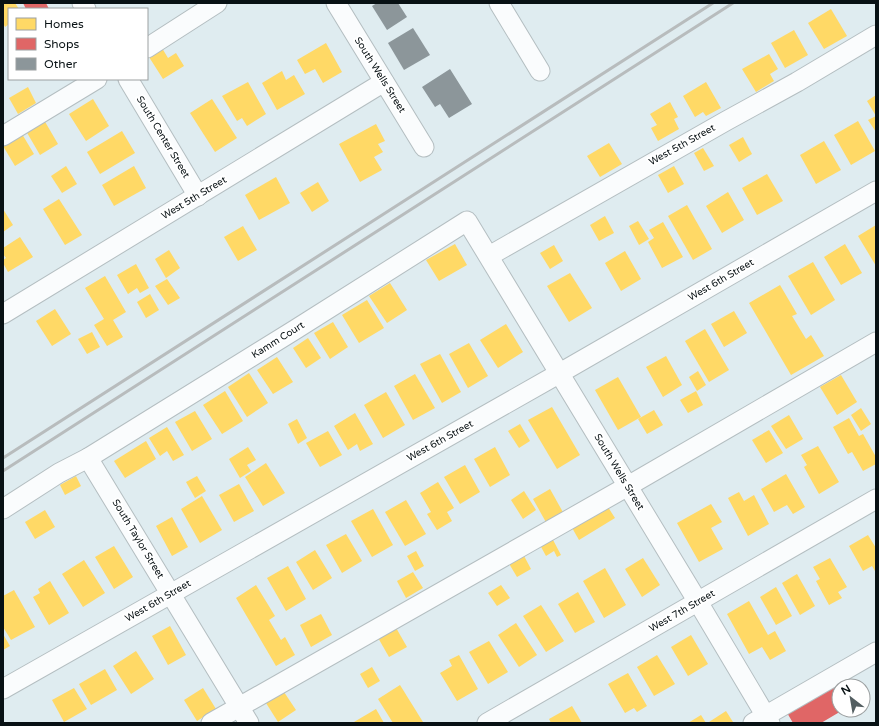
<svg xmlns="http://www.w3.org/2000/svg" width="879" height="726" font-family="'Varela Round',sans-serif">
	<rect width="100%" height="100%" fill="#dfecf0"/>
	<g fill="#ffd966">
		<polygon points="3,3 15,3 19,9 9,9 9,24 5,27 3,23"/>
		<polygon points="831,9 847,36 824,49 808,23"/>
		<polygon points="794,30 808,55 785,68 771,43"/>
		<polygon points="326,43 342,72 323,83 315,69 305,74 297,60"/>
		<polygon points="162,48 168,58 176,53 184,66 163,79 149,57"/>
		<polygon points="769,54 778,69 770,74 774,81 756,92 742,69"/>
		<polygon points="282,71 286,80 294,75 305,94 277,110 262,83"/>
		<polygon points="248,82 266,114 247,126 242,118 237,121 222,96"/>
		<polygon points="706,82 721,108 706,116 703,112 695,117 683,96"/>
		<polygon points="28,87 36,103 18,114 9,98"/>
		<polygon points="876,95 876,132 868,120 876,116 867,101"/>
		<polygon points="93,99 109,126 86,141 69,114"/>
		<polygon points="212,99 237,138 215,152 190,113"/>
		<polygon points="670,102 678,117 674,119 679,129 658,141 651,128 657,125 650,114"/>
		<polygon points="44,120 58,144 40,155 26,131"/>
		<polygon points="858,121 875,151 851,165 834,135"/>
		<polygon points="376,124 385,141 378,144 383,152 374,157 382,170 360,182 339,144"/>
		<polygon points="122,131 135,153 100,174 87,152"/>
		<polygon points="22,134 34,154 15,166 3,146"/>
		<polygon points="743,137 752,154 739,162 729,145"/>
		<polygon points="824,141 841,170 816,184 800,155"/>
		<polygon points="609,143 622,164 600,177 587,156"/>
		<polygon points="703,148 714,166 704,171 694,153"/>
		<polygon points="66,166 77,184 62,193 51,176"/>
		<polygon points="134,166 146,188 114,206 102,185"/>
		<polygon points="674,166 684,184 668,193 658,175"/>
		<polygon points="767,174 783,201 757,215 742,188"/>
		<polygon points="276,177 290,203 259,220 245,195"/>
		<polygon points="318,182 329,201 312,212 300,193"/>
		<polygon points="728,192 744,220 722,233 706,206"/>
		<polygon points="59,199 82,235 65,245 43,209"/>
		<polygon points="687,205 712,249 693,260 668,216"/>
		<polygon points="3,209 13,225 3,232"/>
		<polygon points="605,216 614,233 599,241 590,225"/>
		<polygon points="638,221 649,239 639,245 629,226"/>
		<polygon points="663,222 683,257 662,268 648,242 654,238 649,230"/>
		<polygon points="876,225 876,266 858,236"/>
		<polygon points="243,226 257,250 238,261 224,237"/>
		<polygon points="20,237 33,257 8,272 3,263 3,260 6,258 3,254 3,248"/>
		<polygon points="455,244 467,265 439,281 426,260"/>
		<polygon points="845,244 862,273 841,285 824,257"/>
		<polygon points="554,245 563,261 550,269 540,253"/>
		<polygon points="169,250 180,268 166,278 155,259"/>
		<polygon points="625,251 641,279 621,291 605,263"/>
		<polygon points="813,262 835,300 811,315 788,276"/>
		<polygon points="136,264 149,288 140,293 137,288 128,294 117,275"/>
		<polygon points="570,273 592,308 569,322 547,286"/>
		<polygon points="105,276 126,312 113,320 123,337 107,346 94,325 104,319 85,288"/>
		<polygon points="167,279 180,298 168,305 155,286"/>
		<polygon points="390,283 407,310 387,323 369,296"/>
		<polygon points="780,285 797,314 792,316 806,339 811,335 824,356 791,375 749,303"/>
		<polygon points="150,294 159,310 146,318 137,302"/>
		<polygon points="367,300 384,328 359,343 342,315"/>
		<polygon points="55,309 71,334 52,346 36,321"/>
		<polygon points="734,311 747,333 724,347 711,324"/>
		<polygon points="333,322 348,347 330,359 314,333"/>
		<polygon points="506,324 523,352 498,368 480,340"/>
		<polygon points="705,329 729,370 709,382 685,341"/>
		<polygon points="92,332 100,347 87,354 78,339"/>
		<polygon points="308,338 321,358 306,368 293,348"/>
		<polygon points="469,343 488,376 468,388 449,354"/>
		<polygon points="440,354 461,392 442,403 420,364"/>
		<polygon points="666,356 682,385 663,397 646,367"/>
		<polygon points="277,357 293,382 273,394 257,370"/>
		<polygon points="698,371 706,385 697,391 689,377"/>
		<polygon points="249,373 268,403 247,417 228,387"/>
		<polygon points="415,374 435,408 413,420 394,386"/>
		<polygon points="841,375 857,402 837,415 820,387"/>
		<polygon points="618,377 641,417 618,430 595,390"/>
		<polygon points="225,391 243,421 222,434 203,405"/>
		<polygon points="696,391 703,405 688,413 680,400"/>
		<polygon points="386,392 405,425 383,438 364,405"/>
		<polygon points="552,407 580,455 557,469 528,420"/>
		<polygon points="861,408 871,424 861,431 851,415"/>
		<polygon points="654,410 663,425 647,434 638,419"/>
		<polygon points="195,411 212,439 192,451 175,422"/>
		<polygon points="355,413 373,444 360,451 357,444 348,450 334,426"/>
		<polygon points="789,415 803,439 786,449 771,426"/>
		<polygon points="849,418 859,436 863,434 876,457 876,464 863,471 852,452 848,454 833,427"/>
		<polygon points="297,419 307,438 298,444 288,424"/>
		<polygon points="520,424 530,441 519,448 508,431"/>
		<polygon points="167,427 184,455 173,461 167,451 160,456 149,438"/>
		<polygon points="769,430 783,453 766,463 752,440"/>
		<polygon points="328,431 342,455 320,467 306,443"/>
		<polygon points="146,441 156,459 125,478 114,461"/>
		<polygon points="818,446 839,482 819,494 804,467 807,465 801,455"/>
		<polygon points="248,447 256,460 247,465 251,471 240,478 229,459"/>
		<polygon points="495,447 510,475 490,487 474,459"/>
		<polygon points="266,463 285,493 263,506 245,477"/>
		<polygon points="465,465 480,492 460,504 444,477"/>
		<polygon points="786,474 805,507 793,514 787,505 774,512 761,489"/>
		<polygon points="76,476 81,486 65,495 60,485"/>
		<polygon points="197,476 206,491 195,498 186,482"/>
		<polygon points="438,482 454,508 447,512 452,521 437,530 427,514 431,512 420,493"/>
		<polygon points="239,484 254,511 234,522 219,495"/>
		<polygon points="550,489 564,514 547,524 533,499"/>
		<polygon points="524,491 536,510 523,519 511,500"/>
		<polygon points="739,492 744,501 754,495 769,524 748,536 728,498"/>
		<polygon points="202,496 222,530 200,543 181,509"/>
		<polygon points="406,500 426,534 405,546 385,512"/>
		<polygon points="606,504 615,518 579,540 571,526"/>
		<polygon points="711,504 722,522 711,528 723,549 699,562 677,523"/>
		<polygon points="373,509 393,545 372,557 351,521"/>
		<polygon points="45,510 55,527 35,539 25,522"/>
		<polygon points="172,517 188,547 172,556 156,526"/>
		<polygon points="346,534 362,561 342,573 326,545"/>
		<polygon points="868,535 876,548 876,570 875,571 872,566 863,571 849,546"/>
		<polygon points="552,538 561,555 557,557 554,551 546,556 540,545"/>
		<polygon points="114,546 133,577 114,589 95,557"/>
		<polygon points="315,550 332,578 313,590 296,562"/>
		<polygon points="416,551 424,566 415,571 407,556"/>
		<polygon points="523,554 531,569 517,577 508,562"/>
		<polygon points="643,558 660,585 642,597 625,569"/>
		<polygon points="830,558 847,587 838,592 842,598 829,605 816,581 820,579 813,567"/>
		<polygon points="84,560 105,593 83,607 62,574"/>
		<polygon points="288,566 306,599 286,611 267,578"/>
		<polygon points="605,568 626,605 604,618 583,581"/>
		<polygon points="413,572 423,588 406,598 397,581"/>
		<polygon points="797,574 815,606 800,615 782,583"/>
		<polygon points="50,581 69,613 49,625 33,597 40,593 38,589"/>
		<polygon points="256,585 275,616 269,620 281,640 285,637 295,655 276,666 236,598"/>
		<polygon points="501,585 510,598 497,606 488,593"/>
		<polygon points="776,587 792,616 776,625 760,597"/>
		<polygon points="14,590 35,627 11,640 3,627 3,596"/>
		<polygon points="578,592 595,622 575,633 558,604"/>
		<polygon points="749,601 768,635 775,631 786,651 770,660 762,647 749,654 727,614"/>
		<polygon points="541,605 564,641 546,652 523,616"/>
		<polygon points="321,614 332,635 311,647 300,625"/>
		<polygon points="516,623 537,655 519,667 498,635"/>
		<polygon points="170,626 186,655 168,665 152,636"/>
		<polygon points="395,626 407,647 389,657 377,636"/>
		<polygon points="3,634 10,646 3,650"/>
		<polygon points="691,635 708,664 688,676 671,647"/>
		<polygon points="489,641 508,672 488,684 469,652"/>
		<polygon points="136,651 154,679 131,694 113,666"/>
		<polygon points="459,655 478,689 457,701 440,673 452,666 449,660"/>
		<polygon points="657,655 675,684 654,696 637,667"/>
		<polygon points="372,667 380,681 368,688 360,674"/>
		<polygon points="105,669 117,690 91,705 79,684"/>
		<polygon points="628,673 647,706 637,712 634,708 625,713 608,684"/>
		<polygon points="400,685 423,722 420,723 393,723 378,699"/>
		<polygon points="74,688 87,709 64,722 52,700"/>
		<polygon points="203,688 216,709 197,721 184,700"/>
		<polygon points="284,692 296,710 278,722 266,703"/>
		<polygon points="572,706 582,723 551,723 549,719"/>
		<polygon points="376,709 384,723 355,723 354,722"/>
		<polygon points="726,711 733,722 731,723 710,723 709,722"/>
		<polygon points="701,715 706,723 688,723"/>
	</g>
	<g fill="#e06666">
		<polygon points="23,3 46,3 49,9 26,9"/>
		<polygon points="840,680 843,686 839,686 839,710 843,710 821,723 793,723 786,711"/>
	</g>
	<g fill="#8c969a">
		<polygon points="377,3 398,3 407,17 387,30 372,6"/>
		<polygon points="413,28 430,55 404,70 388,43"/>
		<polygon points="450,69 472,104 449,118 440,104 435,107 422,87"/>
	</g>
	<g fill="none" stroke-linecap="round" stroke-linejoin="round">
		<defs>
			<g id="minor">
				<polyline points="82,3 86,9"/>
				<polyline points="336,3 424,147"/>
				<polyline points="499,3 540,71"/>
				<polyline points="147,48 217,3"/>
				<polyline points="128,79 198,196"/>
				<polyline points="3,136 97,79"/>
				<polyline points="489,256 726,121 797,82 876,35"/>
				<polyline points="3,314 384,82"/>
				<polyline points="88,458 249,723"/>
				<polyline points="3,509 59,473 88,458 293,331 467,221 698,602 770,723"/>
				<polyline points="3,689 560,373 876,191"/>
				<polyline points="211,723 628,486 876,342"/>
				<polyline points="487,723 876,499"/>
				<polyline points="753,723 876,652"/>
			</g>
		</defs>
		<use href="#minor" stroke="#b4bec1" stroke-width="21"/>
		<use href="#minor" stroke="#fafcfd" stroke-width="19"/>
		<g stroke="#b8bcbd" stroke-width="3">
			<polyline points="3,458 713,3"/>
			<polyline points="3,471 733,3"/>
		</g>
	</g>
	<g text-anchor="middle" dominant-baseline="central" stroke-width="4" stroke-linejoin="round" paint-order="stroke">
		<g font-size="10" fill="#081114" stroke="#fff">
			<text transform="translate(380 75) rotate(58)">South Wells Street</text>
			<text transform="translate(163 137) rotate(59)">South Center Street</text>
			<text transform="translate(682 145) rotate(-29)">West 5th Street</text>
			<text transform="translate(194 198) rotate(-31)">West 5th Street</text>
			<text transform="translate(721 280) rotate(-30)">West 6th Street</text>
			<text transform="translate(278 340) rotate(-32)">Kamm Court</text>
			<text transform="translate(440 441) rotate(-29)">West 6th Street</text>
			<text transform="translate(619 472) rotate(59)">South Wells Street</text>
			<text transform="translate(138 539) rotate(59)">South Taylor Street</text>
			<text transform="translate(158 601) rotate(-30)">West 6th Street</text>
			<text transform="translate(682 611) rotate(-30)">West 7th Street</text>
		</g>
	</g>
	<rect width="879" height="726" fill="none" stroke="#081114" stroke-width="8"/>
	<rect x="8" y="8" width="140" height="72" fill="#ffffff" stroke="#9ca0a1"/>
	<rect x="16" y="18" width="20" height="12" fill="#ffd966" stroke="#9ca0a1"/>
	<text x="44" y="28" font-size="12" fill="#081114">Homes</text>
	<rect x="16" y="38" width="20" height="12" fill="#e06666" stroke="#9ca0a1"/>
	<text x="44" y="48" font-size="12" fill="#081114">Shops</text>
	<rect x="16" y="58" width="20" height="12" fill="#8c969a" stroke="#9ca0a1"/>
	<text x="44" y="68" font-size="12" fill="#081114">Other</text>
	<g transform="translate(851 698) rotate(329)"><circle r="19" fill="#ffffff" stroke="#9ca0a1"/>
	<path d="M0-3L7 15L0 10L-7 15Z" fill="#535e61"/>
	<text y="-6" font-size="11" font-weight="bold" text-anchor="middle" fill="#081114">N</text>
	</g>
</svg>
